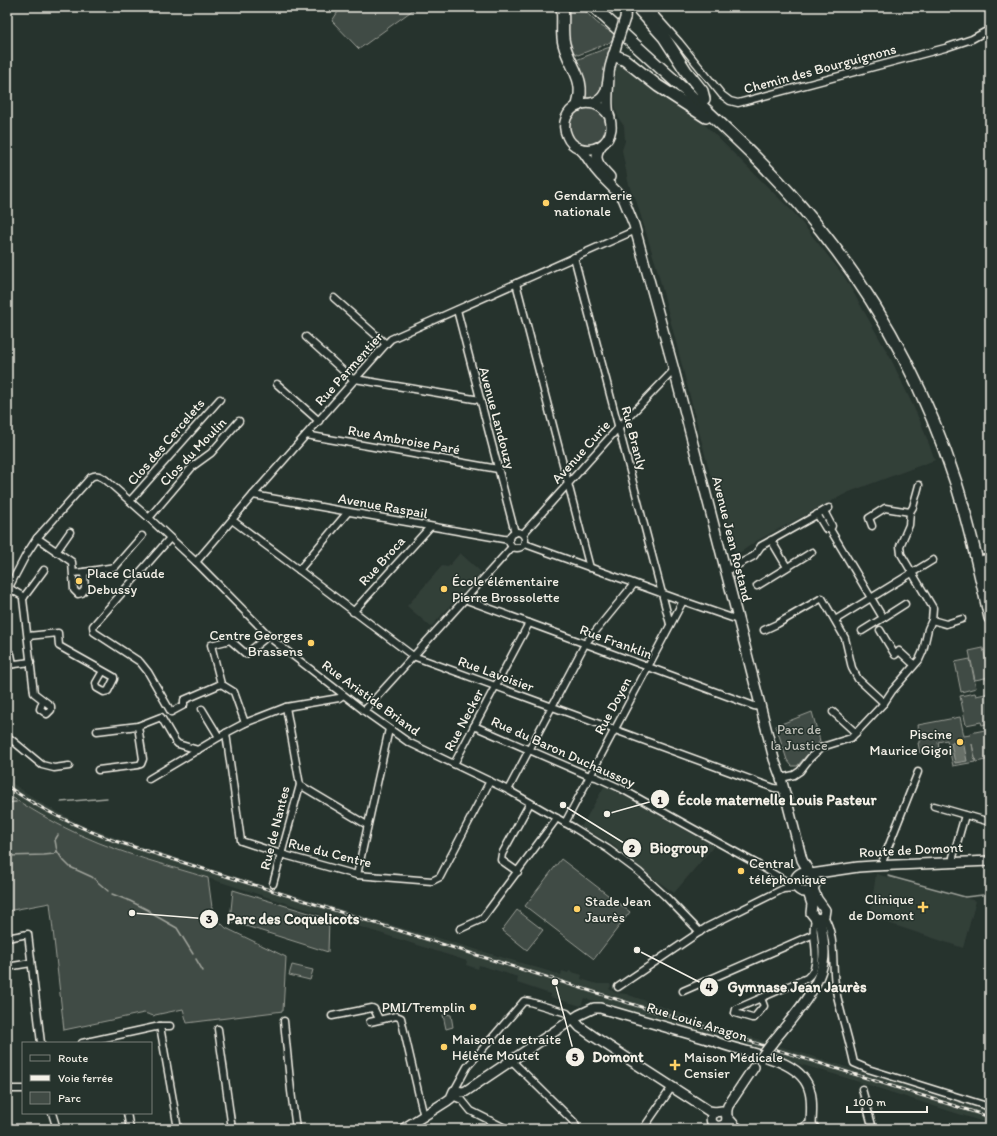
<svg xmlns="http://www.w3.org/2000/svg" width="997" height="1136" font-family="Itim,sans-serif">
	<rect width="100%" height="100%" fill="#26332d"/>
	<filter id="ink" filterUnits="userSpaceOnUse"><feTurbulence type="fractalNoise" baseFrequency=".025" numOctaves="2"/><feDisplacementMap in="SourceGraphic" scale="8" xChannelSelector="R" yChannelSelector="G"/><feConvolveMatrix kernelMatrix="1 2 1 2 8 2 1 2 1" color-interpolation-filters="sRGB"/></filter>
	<g filter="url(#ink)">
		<g fill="#333f39">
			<polygon points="620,63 696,116 794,213 844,276 891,359 921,423 935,460 849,492 758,540 735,556 715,493 656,265 635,197 632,194 628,181 622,150 625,141 624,126 619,119 616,111 614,98 616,66"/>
			<polygon points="460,553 481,572 431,627 407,606 442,566 448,567"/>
			<polygon points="7,780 43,804 80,824 127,842 265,886 412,931 435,937 561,975 562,971 568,973 569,971 582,975 581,979 597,984 610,984 611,986 609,989 616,993 626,994 694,1018 766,1042 760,1050 584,998 581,1006 550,997 550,994 517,983 518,977 479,965 478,969 466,965 467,961 114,848 83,836 62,826 13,798 7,793"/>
			<polygon points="605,785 714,846 674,893 644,871 610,843 581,827"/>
			<polygon points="876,874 976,901 963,948 873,918 870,916"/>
			<polygon points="779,1046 990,1112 990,1124 837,1075 772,1056"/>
		</g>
		<g fill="#414b45" stroke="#9a9e96">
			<polygon points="341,7 417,7 359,49 332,21"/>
			<path d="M565 7H581C591 17 601 29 615 33L614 37 609 43 578 55 571 51 568 45Z"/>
			<polygon points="612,47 605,79 599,98 583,100 576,60 607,48"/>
			<circle cx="587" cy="127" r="19"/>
			<polygon points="983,648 990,677 975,680 969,651"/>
			<polygon points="970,659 976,688 961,692 955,662"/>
			<polygon points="975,693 976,696 990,693 990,723 982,725 981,722 966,725 960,696"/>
			<polygon points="812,712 820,741 797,766 792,766 787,760 776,726"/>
			<polygon points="960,717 964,736 970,735 970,733 985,730 984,728 990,726 990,759 976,762 972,744 975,762 953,766 947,740 938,742 939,749 920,753 918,743 919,743 919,741 920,740 918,725"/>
			<path d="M13 798C36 812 59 826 83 836 123 854 166 865 208 878L213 915 226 928 286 957 283 1011 187 1023 183 1009 155 1015 154 1016 144 1013 64 1030 50 903 7 911V802L10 801Z"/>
			<polygon points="561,859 630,912 594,959 525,906"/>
			<circle cx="805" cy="882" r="6"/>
			<polygon points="233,890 329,919 328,952 230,921"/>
			<polygon points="517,910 543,930 527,950 502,930"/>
			<polygon points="292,965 313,970 310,980 289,975"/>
			<polygon points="446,1014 451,1015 453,1027 446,1029 443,1015"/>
		</g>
		<polygon fill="#676f68" stroke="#9fa39b" points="963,741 967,761 955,763 951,743"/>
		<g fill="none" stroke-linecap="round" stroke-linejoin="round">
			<g stroke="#9fa39b" stroke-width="1.5">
				<polyline points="61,802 107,798"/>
				<polyline points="7,803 16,802"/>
				<polyline points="57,851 63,860 70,867 92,877 108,891"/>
				<polyline points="7,856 44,855 54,854 57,851 55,840 58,835"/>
				<polyline points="888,876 965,897 983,895"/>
				<polyline points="112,894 130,901 148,910 154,915 177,928 193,954"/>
				<polyline points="196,959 203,971"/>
			</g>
			<defs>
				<g id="street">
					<polyline points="646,7 653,13 679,42 722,95 730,101 738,103 945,48 972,39 990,29"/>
					<polyline points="574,257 670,624"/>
					<polyline points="516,283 590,568"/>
					<polyline points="334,298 386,344"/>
					<polyline points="457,310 515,533"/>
					<polyline points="306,337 351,378 355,379 480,400"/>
					<polyline points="277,384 319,421"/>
					<polyline points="306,435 498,469"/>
					<polyline points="253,495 509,540"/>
					<polyline points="130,501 220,399"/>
					<polyline points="824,511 832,526 830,529 883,618 862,631"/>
					<polyline points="817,514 826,529 830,529"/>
					<polyline points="149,518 193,466 211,453 239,421"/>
					<polyline points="232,520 299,570 413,656 774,788 784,789"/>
					<polyline points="872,526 869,518 885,508 910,512"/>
					<circle cx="517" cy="540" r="8"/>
					<polyline points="523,534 619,427 674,370"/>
					<polyline points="37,538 72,562 74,590 78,594 82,593 85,589 84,572 73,573"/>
					<polyline points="170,538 93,626 94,632 140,662 148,672 171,712 184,705 184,700 221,684"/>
					<polyline points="771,540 787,567"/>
					<polyline points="525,544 683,601 738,620"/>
					<polyline points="56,552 70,532"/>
					<polyline points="196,562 253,495 386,344 391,339 636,230"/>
					<polyline points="299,570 348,512"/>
					<polyline points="726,571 754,556 761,546 829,508"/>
					<polyline points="84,572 115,567 142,536"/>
					<polyline points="757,586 812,552"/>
					<polyline points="9,588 24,597 23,599 34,693 51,706 51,710 47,714 40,709 43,700"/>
					<path d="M7 591 26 555 37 538 91 477C97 474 100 476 106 480L149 518 196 562 274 641 367 713 408 742 508 790 574 828 608 849 639 872 665 896 700 932"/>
					<polyline points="24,597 44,570"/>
					<polyline points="464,599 754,706 761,707"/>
					<polyline points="353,612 430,527"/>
					<polyline points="883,618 905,604"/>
					<polyline points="835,620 933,560"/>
					<polyline points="932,620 946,624 962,619"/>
					<polyline points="764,630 777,624 822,598 845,638 852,668 858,679 884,703"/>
					<polyline points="880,630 895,655 899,651 911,662 914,664"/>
					<polyline points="28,636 58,633 59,646 114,677 114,679 108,691 104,692 97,688 96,683 103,671"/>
					<polyline points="7,655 11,654 13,664"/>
					<polyline points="7,665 31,662"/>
					<polyline points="221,684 211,645 230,640 246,654 268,636"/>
					<polyline points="221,684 234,692 245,723"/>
					<polyline points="202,709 219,737"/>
					<polyline points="364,711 512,547"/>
					<polyline points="833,712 856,733"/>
					<polyline points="474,726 587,775 596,777 620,788 757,864 789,883"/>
					<polyline points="97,731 138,726 161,717 175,741 178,744 198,750"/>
					<polyline points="226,733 241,841 281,854 357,875 432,881 440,877 490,781"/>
					<polyline points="7,736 42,765 54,768 69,766"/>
					<polyline points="454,764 529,623"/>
					<polyline points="98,770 138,765 141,764 143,759 138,726"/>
					<polyline points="781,778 794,775 800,771 810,758 822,747 851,738 884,703 892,691 919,660 923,651 928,629 932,620 933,608 901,554 900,546 909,525 910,512 913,507 919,485"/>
					<polyline points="149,779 226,733 245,723 286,707 339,698 343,695"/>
					<polyline points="300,785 367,825"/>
					<polyline points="508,790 585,644 634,584"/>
					<polyline points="934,806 990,822"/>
					<polyline points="565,823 683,601"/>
					<polyline points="953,862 953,857 965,815"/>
					<polyline points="883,865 883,860 918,772"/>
					<polyline points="518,872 501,860 502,854 530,803"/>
					<polyline points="357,875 389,729"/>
					<polyline points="273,884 300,785 286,707"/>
					<polyline points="787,885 796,879"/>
					<path d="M824 916C837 937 831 967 836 991 841 1015 849 1039 854 1063L868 1069 990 1107"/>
					<polyline points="460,929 482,919 557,818"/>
					<polyline points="7,938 28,934 41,1043"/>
					<polyline points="7,967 31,963"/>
					<polyline points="618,987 707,927 783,889 798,888"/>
					<polyline points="683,991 814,934"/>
					<path d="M761 998 764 1006 754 1018H752L735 1013 736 1009 807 978C820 968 815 948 814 934 813 929 814 924 815 918"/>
					<polyline points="332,1016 372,1008 374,1009 379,1019"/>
					<polyline points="284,1021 291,1091 296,1129"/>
					<polyline points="370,1022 396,1016 401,1018 424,1117"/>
					<polyline points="170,1026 160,1026 178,1129"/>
					<polyline points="218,1029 232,1129"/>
					<polyline points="82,1043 160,1026"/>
					<polyline points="512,1061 574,1122 576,1126 575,1129"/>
					<polyline points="7,1089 23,1089"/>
					<polyline points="862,1089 873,1129"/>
					<polyline points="454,1091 467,1067 524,1001 530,1002 567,1013 573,1019"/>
					<polyline points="452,1096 462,1100 471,1111 507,1129"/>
					<polyline points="52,1113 57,1129"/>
					<polyline points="127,1113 130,1129"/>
					<polyline points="643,1129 672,1087"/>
				</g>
				<g id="secondary">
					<polyline points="625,18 626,7"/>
					<path d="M609 74C609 85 607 96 608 107 608 115 612 121 611 129 609 144 594 153 579 148 574 146 569 141 567 136 555 110 592 88 610 117"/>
					<path d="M591 103C609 100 607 82 610 67 612 59 615 51 617 43"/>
					<path d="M601 146C591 159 601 167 610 177"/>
					<polyline points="579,148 584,153 595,169 601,176 623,198 634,225 674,370 774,759 781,778 802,860 809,872"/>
					<circle cx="805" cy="882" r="10"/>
					<polyline points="811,874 858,867 873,866 990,861"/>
					<polyline points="813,889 817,899 825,910 824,916 820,919"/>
					<polyline points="808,892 812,904 811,913 815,918 820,919"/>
					<polyline points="573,1019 580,1027 593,1036 709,1111 715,1112"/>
					<path d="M772 1043C791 1019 824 985 824 953 824 942 822 930 820 919"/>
					<path d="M726 1114 722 1111 715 1112C706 1120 715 1131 725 1124 729 1119 725 1113 728 1106L754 1067"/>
					<polyline points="727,1117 735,1126 739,1129"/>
					<path d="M403 1129 447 1101 451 1098 454 1091 463 1092 466 1091 579 1015 594 1008H600L714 1041C742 1054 802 1056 810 1092 813 1103 811 1115 811 1126"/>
					<path d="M803 1129C807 1125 812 1125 815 1129"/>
				</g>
				<g id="highway">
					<path d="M562 7C564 19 561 32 564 44 570 68 586 78 578 105"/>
					<path d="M594 7C625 36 656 64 688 93 726 129 765 164 799 204 870 285 923 381 956 483 970 527 980 573 990 618"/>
					<polyline points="637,7 664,37 686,71 702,91 704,99"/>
					<polyline points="614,55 625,60 658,86 706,117"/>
					<polyline points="984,561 990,582"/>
				</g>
			</defs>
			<use href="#street" stroke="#f4f1e8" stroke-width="9"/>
			<use href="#secondary" stroke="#f4f1e8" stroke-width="12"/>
			<use href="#highway" stroke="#f4f1e8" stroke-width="14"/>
			<use href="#street" stroke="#26332d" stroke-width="6"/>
			<use href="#secondary" stroke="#26332d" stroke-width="9"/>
			<use href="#highway" stroke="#26332d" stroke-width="11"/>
			<defs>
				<path id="rail" d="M7 786C41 810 77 827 115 841L990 1117"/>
			</defs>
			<use href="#rail" stroke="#f4f1e8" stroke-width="3"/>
			<use href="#rail" stroke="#26332d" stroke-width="1.5" stroke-dasharray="4.5" stroke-linecap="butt"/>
			<defs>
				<g id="secondary-bridge">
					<polyline points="617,43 625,18"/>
					<polyline points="760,1059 772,1043"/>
				</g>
			</defs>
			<use href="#secondary-bridge" stroke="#f4f1e8" stroke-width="12" stroke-linecap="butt"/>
			<use href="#secondary-bridge" stroke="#26332d" stroke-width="9"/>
		</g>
	</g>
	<g fill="#ffd166" stroke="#26332d" stroke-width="1.5">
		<circle cx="546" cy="203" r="4"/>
		<circle cx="79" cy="581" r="4"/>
		<circle cx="444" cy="589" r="4"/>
		<circle cx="311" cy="643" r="4"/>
		<circle cx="960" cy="742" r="4"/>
		<circle cx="741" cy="871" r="4"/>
		<path d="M921 901h4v4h4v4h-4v4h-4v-4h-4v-4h4z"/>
		<circle cx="577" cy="909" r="4"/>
		<circle cx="473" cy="1007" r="4"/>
		<circle cx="444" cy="1047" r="4"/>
		<path d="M673 1059h4v4h4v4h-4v4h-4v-4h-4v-4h4z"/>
	</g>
	<g text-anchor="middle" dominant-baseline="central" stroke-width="3" stroke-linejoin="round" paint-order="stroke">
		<g font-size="14" fill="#f4f1e8" stroke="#26332d">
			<text transform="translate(820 69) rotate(-15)">Chemin des Bourguignons</text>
			<text transform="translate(349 369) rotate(-48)">Rue Parmentier</text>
			<text transform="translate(497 418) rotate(75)">Avenue Landouzy</text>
			<text transform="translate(634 438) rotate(75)">Rue Branly</text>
			<text transform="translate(404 440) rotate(10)">Rue Ambroise Paré</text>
			<text transform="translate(166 442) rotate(-49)">Clos des Cercelets</text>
			<text transform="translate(193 452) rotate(-46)">Clos du Moulin</text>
			<text transform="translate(581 452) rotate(-48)">Avenue Curie</text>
			<text transform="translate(383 506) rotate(10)">Avenue Raspail</text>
			<text transform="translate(732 539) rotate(76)">Avenue Jean Rostand</text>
			<text transform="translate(382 561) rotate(-48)">Rue Broca</text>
			<text transform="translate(616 642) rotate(20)">Rue Franklin</text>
			<text transform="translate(496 674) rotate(20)">Rue Lavoisier</text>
			<text transform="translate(371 698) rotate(36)">Rue Aristide Briand</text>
			<text transform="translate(613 706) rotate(-62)">Rue Doyen</text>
			<text transform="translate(464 720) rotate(-62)">Rue Necker</text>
			<text transform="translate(563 752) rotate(24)">Rue du Baron Duchaussoy</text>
			<text transform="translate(275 828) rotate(-76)">Rue de Nantes</text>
			<text transform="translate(911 850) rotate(-3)">Route de Domont</text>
			<text transform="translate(330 853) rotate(14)">Rue du Centre</text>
			<text transform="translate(697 1022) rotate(17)">Rue Louis Aragon</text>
		</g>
		<g font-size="14" fill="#f4f1e8" stroke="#26332d" text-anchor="start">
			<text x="554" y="195">Gendarmerie<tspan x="554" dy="16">nationale</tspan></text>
			<text x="87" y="573">Place Claude<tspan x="87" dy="16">Debussy</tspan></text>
			<text x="452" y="581">École élémentaire<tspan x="452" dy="16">Pierre Brossolette</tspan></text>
			<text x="303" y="635" text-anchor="end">Centre Georges<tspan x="303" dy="16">Brassens</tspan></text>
			<text x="952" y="734" text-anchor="end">Piscine<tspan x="952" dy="16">Maurice Gigoi</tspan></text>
			<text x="749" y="863">Central<tspan x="749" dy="16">téléphonique</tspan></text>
			<text x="914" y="899" text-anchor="end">Clinique<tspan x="914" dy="16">de Domont</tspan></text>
			<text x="585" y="901">Stade Jean<tspan x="585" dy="16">Jaurès</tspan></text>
			<text x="465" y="1007" text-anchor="end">PMI/Tremplin</text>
			<text x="452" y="1039">Maison de retraite<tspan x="452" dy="16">Hélène Moutet</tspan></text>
			<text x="684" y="1057">Maison Médicale<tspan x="684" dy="16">Censier</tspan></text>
		</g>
		<g font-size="14" fill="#bebfb7" stroke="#26332d">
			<text x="799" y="729">Parc de<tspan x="799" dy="16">la Justice</tspan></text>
		</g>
	</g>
	<path fill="none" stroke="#f4f1e8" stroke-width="1.5" d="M607 814L660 799M563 805L632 848M132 913L209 919M637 950L709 987M555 982L575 1057"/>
	<g fill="#f4f1e8" stroke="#26332d" stroke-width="1.5">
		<circle cx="607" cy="814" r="4"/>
		<circle cx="563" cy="805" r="4"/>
		<circle cx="132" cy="913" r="4"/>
		<circle cx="637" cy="950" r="4"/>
		<circle cx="555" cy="982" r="4"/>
		<circle cx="660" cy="799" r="10"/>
		<circle cx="632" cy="848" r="10"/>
		<circle cx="209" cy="919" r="10"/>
		<circle cx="709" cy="987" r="10"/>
		<circle cx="575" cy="1057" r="10"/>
	</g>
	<g font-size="12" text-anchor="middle" font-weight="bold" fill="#111">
		<text x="660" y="804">1</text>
		<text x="632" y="852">2</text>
		<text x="209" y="923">3</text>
		<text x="709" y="991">4</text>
		<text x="575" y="1061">5</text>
	</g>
	<g font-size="15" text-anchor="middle" font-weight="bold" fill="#f4f1e8" stroke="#26332d" stroke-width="3" stroke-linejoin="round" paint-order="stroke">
		<text x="777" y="805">École maternelle Louis Pasteur</text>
		<text x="679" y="853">Biogroup</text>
		<text x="293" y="924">Parc des Coquelicots</text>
		<text x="797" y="992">Gymnase Jean Jaurès</text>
		<text x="618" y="1062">Domont</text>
	</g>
	<rect width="997" height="1136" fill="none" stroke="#26332d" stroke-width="24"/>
	<rect x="12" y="12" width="973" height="1112" fill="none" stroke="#f4f1e8" stroke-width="1.5" filter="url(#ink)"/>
	<rect x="22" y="1042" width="130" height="72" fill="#26332d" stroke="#787f78"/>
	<rect x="30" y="1055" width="20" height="6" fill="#26332d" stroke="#787f78"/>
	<text x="58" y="1062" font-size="12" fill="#f4f1e8">Route</text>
	<rect x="30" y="1075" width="20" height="6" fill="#f4f1e8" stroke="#787f78"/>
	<text x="58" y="1082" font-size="12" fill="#f4f1e8">Voie ferrée</text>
	<rect x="30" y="1092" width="20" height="12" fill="#414b45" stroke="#787f78"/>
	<text x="58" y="1102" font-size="12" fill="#f4f1e8">Parc</text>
	<path d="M847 1106v6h80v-6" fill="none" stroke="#f4f1e8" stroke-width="2"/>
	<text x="853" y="1106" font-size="12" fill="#f4f1e8" stroke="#26332d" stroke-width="3" paint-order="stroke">100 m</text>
</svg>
